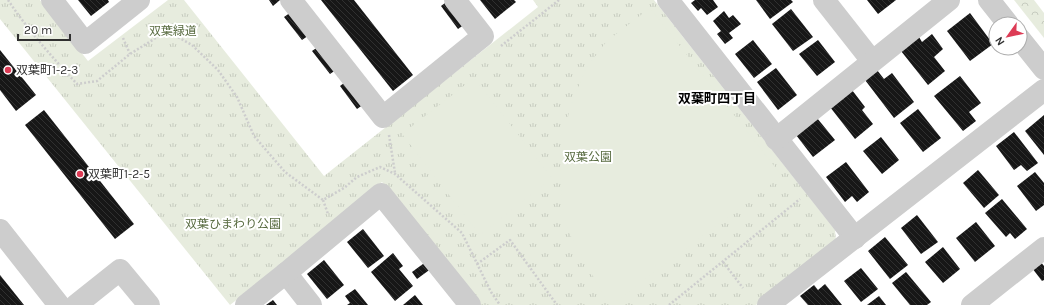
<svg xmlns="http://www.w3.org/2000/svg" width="1044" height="305" font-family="Karla,'Noto Sans JP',sans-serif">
	<defs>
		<pattern id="grass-tufts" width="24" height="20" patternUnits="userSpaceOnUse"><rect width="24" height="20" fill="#e7ecde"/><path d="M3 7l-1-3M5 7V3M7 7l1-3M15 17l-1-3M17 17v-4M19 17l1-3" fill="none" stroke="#c6cbbf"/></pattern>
		<pattern id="forest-crowns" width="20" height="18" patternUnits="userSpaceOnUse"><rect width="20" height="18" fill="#e7ecde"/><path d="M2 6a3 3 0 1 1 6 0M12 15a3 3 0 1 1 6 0" fill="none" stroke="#c6cbbf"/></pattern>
		<pattern id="building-back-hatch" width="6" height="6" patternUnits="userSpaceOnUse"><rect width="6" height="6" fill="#171717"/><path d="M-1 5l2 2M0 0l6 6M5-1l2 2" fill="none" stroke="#303030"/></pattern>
	</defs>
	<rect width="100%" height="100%" fill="#fff"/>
	<polygon fill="url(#grass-tufts)" points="0,0 40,0 88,61 168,0 184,0 324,176 538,7 533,0 654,0 835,230 836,241 756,305 480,305 382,182 314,239 230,305 0,19"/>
	<polygon fill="url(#forest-crowns)" points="1014,0 1034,0 1044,13 1044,38"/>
	<g fill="#e7ecde">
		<polygon points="650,8 782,176 611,305 609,305 568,231 562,202 560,170 563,137 571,105 586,68 607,41"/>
		<polygon points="474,78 552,178 480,235 402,134"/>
	</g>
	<g fill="url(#building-back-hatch)">
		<polygon points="78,0 108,0 109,2 91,16"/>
		<polygon points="269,0 280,0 273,6"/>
		<polygon points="321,0 354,0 413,75 393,91"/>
		<polygon points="449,0 468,22 458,29 441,6"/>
		<polygon points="480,0 514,0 516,2 495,19"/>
		<polygon points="695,0 713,0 718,7 707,15 701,8 698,11 691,3"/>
		<polygon points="756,0 791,0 793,2 770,19"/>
		<polygon points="867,0 896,0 878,14"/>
		<polygon points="791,9 813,37 793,51 772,24"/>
		<polygon points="294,10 312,33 302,40 284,17"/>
		<polygon points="724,11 729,18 733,15 741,24 729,33 733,38 725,44 717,34 721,31 713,21"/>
		<polygon points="970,13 993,44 970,61 947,31"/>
		<polygon points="932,34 943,49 934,57 945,71 928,85 901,51 919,37 922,42"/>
		<polygon points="753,40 772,64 754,78 735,54"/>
		<polygon points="818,40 835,62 817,76 799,54"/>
		<polygon points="322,44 340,67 330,74 312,51"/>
		<polygon points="0,50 36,95 16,111 0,90"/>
		<polygon points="776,68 797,95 778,110 757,82"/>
		<polygon points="877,70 884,79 892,73 914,102 894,118 865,80"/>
		<polygon points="960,76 981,103 969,112 976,121 963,131 934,96"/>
		<polygon points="349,79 367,102 357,109 340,86"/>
		<polygon points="852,90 865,107 862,110 873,124 855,139 830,107"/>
		<polygon points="918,109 941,138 923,152 900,123"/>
		<polygon points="44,110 134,224 115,239 25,125"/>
		<polygon points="1044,115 1044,155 1025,131"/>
		<polygon points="817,118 835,140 813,157 796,135"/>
		<polygon points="1014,132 1038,163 1027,171 1021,165 1014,170 996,146"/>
		<polygon points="881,137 899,160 882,174 863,151"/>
		<polygon points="846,162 869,192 857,202 852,196 845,202 826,177"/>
		<polygon points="978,170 999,195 984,208 963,183"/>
		<polygon points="1035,172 1044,183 1044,205 1036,211 1017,186"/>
		<polygon points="1002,199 1027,229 1015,239 1010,233 1006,237 985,213"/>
		<polygon points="917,215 938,242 921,254 901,228"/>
		<polygon points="976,222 995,246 975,262 956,238"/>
		<polygon points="363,229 384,256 368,268 347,242"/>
		<polygon points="885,237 908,265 890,279 868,251"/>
		<polygon points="943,247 960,269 943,283 925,262"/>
		<polygon points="393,253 403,266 399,269 413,286 395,301 371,272"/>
		<polygon points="324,260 344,285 327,299 307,274"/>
		<polygon points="427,261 432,268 417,279 412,272"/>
		<polygon points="1040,261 1044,266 1044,280 1042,281 1032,268"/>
		<polygon points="861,268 878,289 861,302 844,281"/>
		<polygon points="906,272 931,302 927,305 910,305 892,283"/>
		<polygon points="0,275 24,305 0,305"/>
		<polygon points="825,284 842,305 808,305 800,296 814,285 818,290"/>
		<polygon points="355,289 368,305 347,305 350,303 345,296"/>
		<polygon points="415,295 423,305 403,305"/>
		<polygon points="879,296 886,305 867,305"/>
		<polygon points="273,300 277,305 266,305"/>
	</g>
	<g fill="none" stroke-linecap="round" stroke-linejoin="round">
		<g stroke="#cdcdcd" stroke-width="2.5" stroke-dasharray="2 2" stroke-linecap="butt">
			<path d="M8 0C28 30 52 57 77 84L97 81 130 54 167 31 192 45 218 70 237 97 254 136 285 172 323 200 344 188 357 177 380 167 395 174 462 233 491 292 500 305"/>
			<polyline points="123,38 130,54"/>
			<polyline points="501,46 559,0"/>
			<polyline points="389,135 395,173"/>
			<polyline points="323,200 328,214"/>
			<polyline points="723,262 743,288"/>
			<polyline points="477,264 510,240 557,305"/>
			<polyline points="669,305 800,199"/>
		</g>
		<g stroke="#cdcdcd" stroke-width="22">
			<polyline points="52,0 85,43 139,0"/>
			<polyline points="291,0 383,117 483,36 455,0"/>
			<polyline points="668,0 855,238"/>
			<polyline points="824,0 872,61"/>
			<polyline points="989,0 1008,24"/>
			<polyline points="1020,39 1044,69"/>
			<polyline points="776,139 949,0"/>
			<polyline points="0,230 59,305"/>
			<polyline points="286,273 311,305"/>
			<polyline points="76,305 120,270 149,305"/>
			<polyline points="246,305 286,273 381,194 470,305"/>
			<polyline points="768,305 1044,90"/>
			<polyline points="972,305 1044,248"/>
		</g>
	</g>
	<g fill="#dd3b55" stroke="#fff" stroke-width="1.5">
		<circle cx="8" cy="70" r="4"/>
		<circle cx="80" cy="174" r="4"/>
	</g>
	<g text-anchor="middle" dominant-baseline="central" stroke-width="4" stroke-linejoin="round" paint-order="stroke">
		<g font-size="12" fill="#576a3f" stroke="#fff">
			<text x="173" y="31">双葉緑道</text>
			<text x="588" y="157">双葉公園</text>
			<text x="233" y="224">双葉ひまわり公園</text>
		</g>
		<g font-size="12" fill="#303030" stroke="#fff" text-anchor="start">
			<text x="16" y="70">双葉町1-2-3</text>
			<text x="88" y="174">双葉町1-2-5</text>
		</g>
		<g font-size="13" font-weight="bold" fill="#000" stroke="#fff">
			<text x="717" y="98">双葉町四丁目</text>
		</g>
	</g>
	<g transform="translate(1008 36) rotate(237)"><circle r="19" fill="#ffffff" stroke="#acacac"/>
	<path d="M0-3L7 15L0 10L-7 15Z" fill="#dd3b55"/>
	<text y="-6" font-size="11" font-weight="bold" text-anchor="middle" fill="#303030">N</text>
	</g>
	<path d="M18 34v6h52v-6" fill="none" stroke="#303030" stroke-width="2"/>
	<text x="24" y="34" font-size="12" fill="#303030" stroke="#ffffff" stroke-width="3" paint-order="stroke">20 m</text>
</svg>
